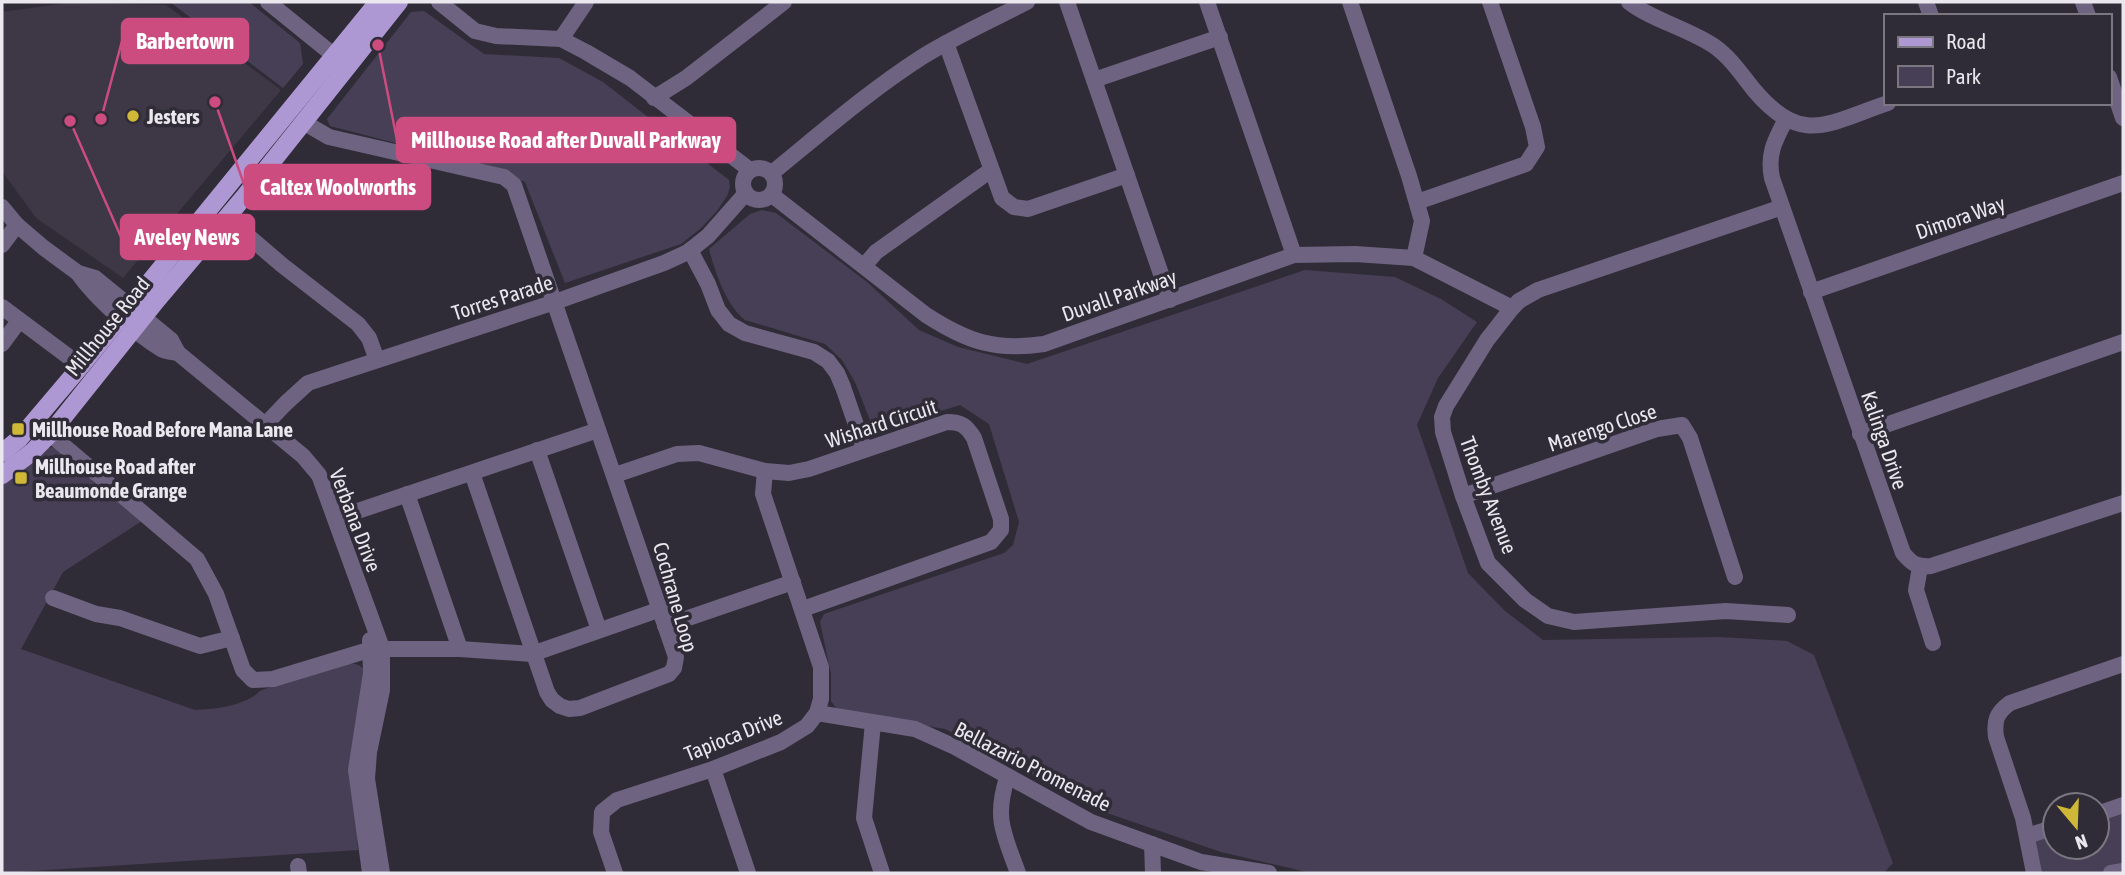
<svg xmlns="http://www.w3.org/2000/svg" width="2125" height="875" font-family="'Asap Condensed',sans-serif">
	<rect width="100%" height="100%" fill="#302c37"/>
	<polygon fill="#3d3746" points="67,3 166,5 281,90 123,278 36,218 2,171 2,12"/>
	<g fill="#473f55">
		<polygon points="170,2 249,2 300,43 303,64 283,88"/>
		<polygon points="424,11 484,54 559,58 603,82 729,180 730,187 727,196 717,211 701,228 681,244 565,283 525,182 484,166 330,126 327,119 411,12"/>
		<path d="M762 210 776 213 867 282 919 330 958 347 1027 364 1305 270 1395 277 1441 299 1477 322 1438 378 1417 425 1468 573 1505 611 1543 640 1719 637 1787 641 1814 655 1893 863 1884 873H1311L1221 852 1107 813 945 729 838 711 831 701V674L820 622 824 614 1004 553 1013 545 1019 522 989 424 960 405 882 429 873 428 855 382 842 360 825 344 745 320C726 305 715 272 709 249L750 214Z"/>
		<path d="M55 447 142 521 63 572 21 649 195 710C215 709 245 706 260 691 281 683 335 660 355 664 362 666 365 670 368 675L353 768 358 850 2 873V482L45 448Z"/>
		<polygon points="2123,805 2123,871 2111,873 2034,873 2029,844 2055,827 2055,847 2097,847 2097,814"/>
	</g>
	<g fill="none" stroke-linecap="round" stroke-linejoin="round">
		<g stroke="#6e6481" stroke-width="16">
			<polyline points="268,2 342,62"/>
			<polyline points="439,2 475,31 496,36 561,39 586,52 630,78 750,170"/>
			<polyline points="1067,2 1170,300"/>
			<polyline points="1207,2 1294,255"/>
			<polyline points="1350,2 1409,176 1422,221 1414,258"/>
			<path d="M1629 2C1650 19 1689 29 1714 46 1730 57 1742 75 1754 90 1802 147 1828 123 1888 103"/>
			<polyline points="1926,2 1931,16"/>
			<polyline points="2083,2 2088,16"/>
			<polyline points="561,39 586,2"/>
			<polyline points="946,43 1002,198 1014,207 1028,209 1127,175"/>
			<polyline points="2109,77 2123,118"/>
			<polyline points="1094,80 1220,37"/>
			<polyline points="654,98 686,78 784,2"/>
			<path d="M1786 119C1775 140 1767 154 1772 178L1903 553C1912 564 1917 567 1931 566L2123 503"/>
			<polyline points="303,122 329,137 504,177 514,185 676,657 674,668 669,674 580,708 569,709 560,706 552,700 547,692 472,473"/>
			<circle cx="759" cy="184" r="16"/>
			<path d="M772 173C821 133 869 91 922 57 956 36 992 20 1027 2"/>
			<path d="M772 195 926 315C968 342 995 351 1044 344L1294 255 1355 254 1414 258 1512 308"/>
			<polyline points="1417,202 1526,164 1537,147 1533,127 1490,2"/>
			<polyline points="2,207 17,225 44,248 78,273 95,278 154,326 171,340 178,353 303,456 319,475 382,648 382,690 369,752 367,779 382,873"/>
			<polyline points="1782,207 1538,290 1519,301 1512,308 1487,340 1446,406 1442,417 1443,432 1463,496 1488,563 1525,600 1548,616 1574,622 1726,611 1788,615"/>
			<polyline points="227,218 282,265 358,324 369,338 377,360"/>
			<polyline points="2,245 17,225"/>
			<polyline points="690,250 708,284 718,310 729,324 745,333 814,352 828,361 837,373 843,387 864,448"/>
			<polyline points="864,266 876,252 991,170"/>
			<path d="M78 273C95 298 135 333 161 349 166 352 172 352 178 353"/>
			<polyline points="1811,292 2123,183"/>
			<polyline points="2,307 81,366"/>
			<polyline points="2,344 19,321"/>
			<polyline points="264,426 286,403 308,383 555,302 664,263 688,252 708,236 746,193"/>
			<polyline points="50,434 197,559 216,594 243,670 253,680 273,679 372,649 460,649 532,654 661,609"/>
			<polyline points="1860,434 2123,342"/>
			<polyline points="537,450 599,630"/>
			<path d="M615 475 677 454 699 453 765 471 789 473 809 469 947 422C961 422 966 425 974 438L1001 519V530L991 542 803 609"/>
			<polyline points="407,494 460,649"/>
			<polyline points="1463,496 1657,429 1682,425 1690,438 1735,577"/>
			<polyline points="337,518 598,430"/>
			<polyline points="1920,567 1916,590 1933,643"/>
			<polyline points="53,598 96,614 120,618 200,646 232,638"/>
			<polyline points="665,626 793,582"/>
			<polyline points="370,640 371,673 356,770 370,873"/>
			<polyline points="817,713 915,729 955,747 1091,822 1201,862 1269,873"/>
			<polyline points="873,723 864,818 882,873"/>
			<polyline points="713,769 748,873"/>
			<path d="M1007 778C994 819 1004 834 1018 873"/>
			<polyline points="2097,814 2123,805"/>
			<polyline points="2027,836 2055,827"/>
			<polyline points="1152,844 1153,873"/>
			<polyline points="298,866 299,873"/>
			<polyline points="615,873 601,832 602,812 617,800 713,769 781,742 807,726 817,713 821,699 821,667 763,494 765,471"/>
			<path d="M2034 873 2023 818 1996 737C1994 721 1996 713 2010 703L2123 664"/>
			<polyline points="2111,873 2123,871"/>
		</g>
		<g stroke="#ae98d3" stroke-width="18">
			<polyline points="2,453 20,438 81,366 378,2"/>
			<polyline points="2,475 32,452 50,434 157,300 244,197 399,2"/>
		</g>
	</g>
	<g fill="#cfb837" stroke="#302c37" stroke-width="2.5">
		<circle cx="133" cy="116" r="7"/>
		<rect x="11" y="422" width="14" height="14" rx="3.5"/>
		<rect x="14" y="471" width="14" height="14" rx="3.5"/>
	</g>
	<g text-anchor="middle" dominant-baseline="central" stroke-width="7" stroke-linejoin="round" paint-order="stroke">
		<g font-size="21" font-weight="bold" fill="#eae8ee" stroke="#302c37" text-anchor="start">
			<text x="147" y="116">Jesters</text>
			<text x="32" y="429">Millhouse Road Before Mana Lane</text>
			<text x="35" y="466">Millhouse Road after<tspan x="35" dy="24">Beaumonde Grange</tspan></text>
		</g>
		<g font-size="21" fill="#eae8ee" stroke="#302c37">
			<text transform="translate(1960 217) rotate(-19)">Dimora Way</text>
			<text transform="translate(1119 295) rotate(-19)">Duvall Parkway</text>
			<text transform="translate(502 297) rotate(-18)">Torres Parade</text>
			<text transform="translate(107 326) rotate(-51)">Millhouse Road</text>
			<text transform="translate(881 423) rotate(-18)">Wishard Circuit</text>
			<text transform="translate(1602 427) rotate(-18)">Marengo Close</text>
			<text transform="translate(1885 440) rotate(71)">Kalinga Drive</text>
			<text transform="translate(1489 495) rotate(69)">Thomby Avenue</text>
			<text transform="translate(356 520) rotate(69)">Verbana Drive</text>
			<text transform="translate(676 597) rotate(74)">Cochrane Loop</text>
			<text transform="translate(733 735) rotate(-22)">Tapioca Drive</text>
			<text transform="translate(1033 766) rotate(27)">Bellazario Promenade</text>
		</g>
	</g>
	<path fill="none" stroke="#cc4c80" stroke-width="2.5" d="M101 119L122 41M378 45L397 140M215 102L245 187M70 121L121 237"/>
	<g fill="#cc4c80" stroke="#302c37" stroke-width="2.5">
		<circle cx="101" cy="119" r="7"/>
		<circle cx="378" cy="45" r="7"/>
		<circle cx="215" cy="102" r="7"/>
		<circle cx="70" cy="121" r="7"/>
	</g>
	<g fill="#cc4c80" stroke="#cc4c80" stroke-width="2.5">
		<rect x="122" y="19" width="126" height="44" rx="7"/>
		<rect x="397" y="118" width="338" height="44" rx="7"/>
		<rect x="245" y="165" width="185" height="44" rx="7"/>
		<rect x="121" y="215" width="133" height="44" rx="7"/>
	</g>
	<g font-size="23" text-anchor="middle" font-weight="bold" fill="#fff">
		<text x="185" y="49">Barbertown</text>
		<text x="566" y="148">Millhouse Road after Duvall Parkway</text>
		<text x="338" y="195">Caltex Woolworths</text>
		<text x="187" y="245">Aveley News</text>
	</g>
	<rect width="2125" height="875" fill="none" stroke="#eae8ee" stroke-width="7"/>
	<rect x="1884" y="14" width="228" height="91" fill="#302c37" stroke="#7a7780" stroke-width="2"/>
	<rect x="1898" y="37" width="35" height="10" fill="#ae98d3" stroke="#7a7780" stroke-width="2"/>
	<text x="1946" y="49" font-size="21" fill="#eae8ee">Road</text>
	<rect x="1898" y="66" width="35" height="21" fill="#473f55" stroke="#7a7780" stroke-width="2"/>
	<text x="1946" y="84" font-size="21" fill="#eae8ee">Park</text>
	<g transform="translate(2076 826) rotate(161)"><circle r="33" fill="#302c37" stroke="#7a7780" stroke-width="2"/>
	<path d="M0-5L12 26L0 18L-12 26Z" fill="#cfb837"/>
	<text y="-10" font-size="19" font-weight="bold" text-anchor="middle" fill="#eae8ee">N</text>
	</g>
</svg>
